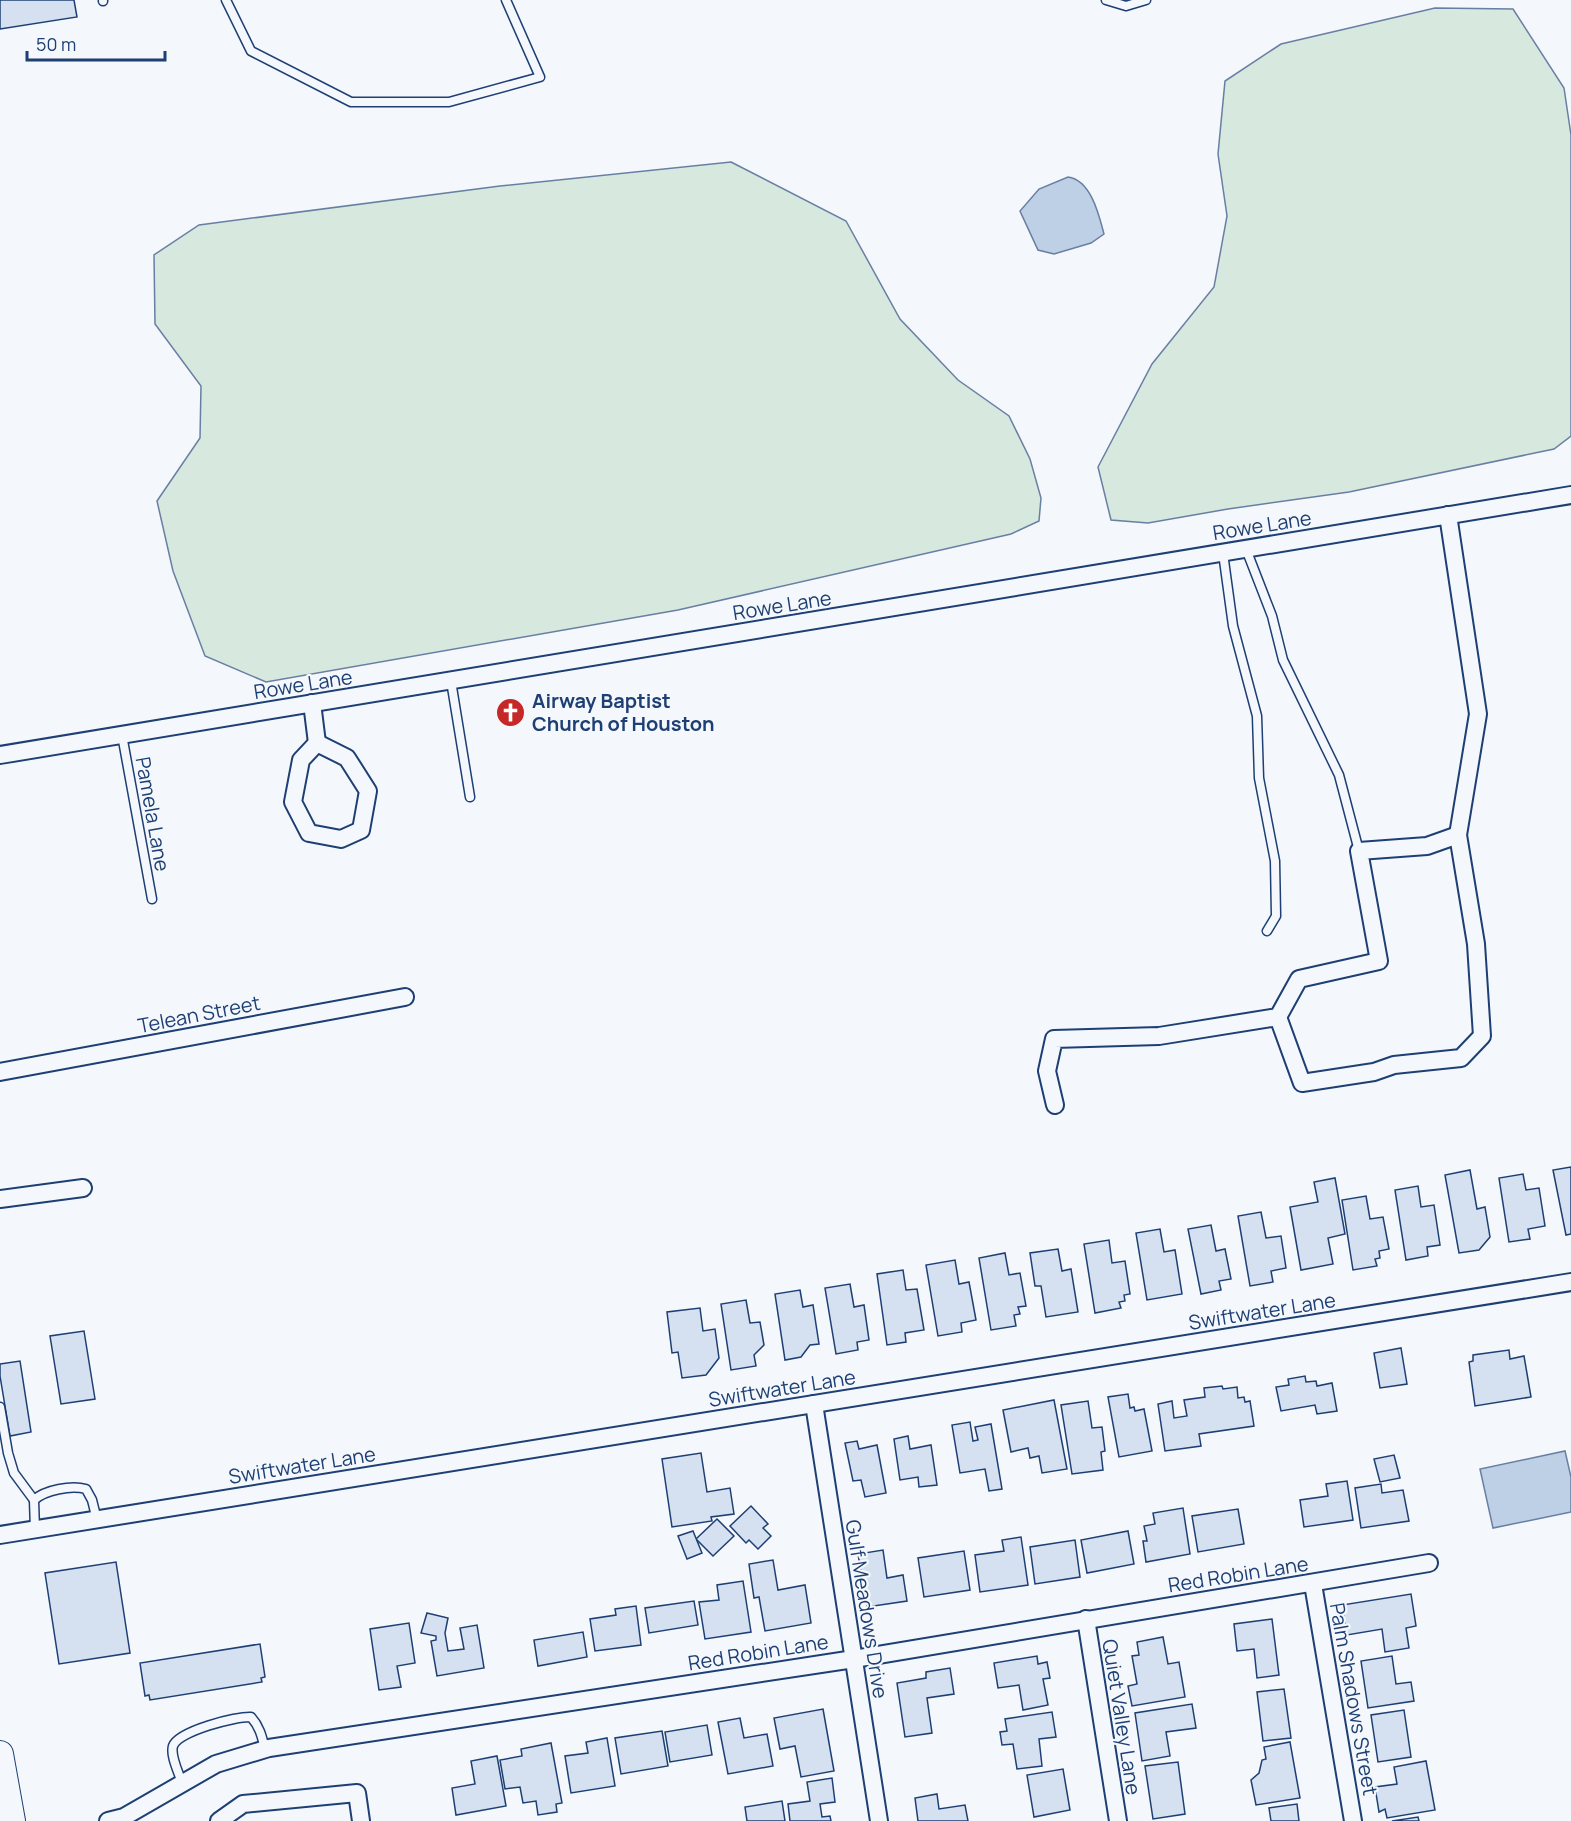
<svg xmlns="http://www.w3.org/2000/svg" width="1571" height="1821" font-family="Manrope,sans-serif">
	<rect width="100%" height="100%" fill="#f4f7fb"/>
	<g fill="#d7e8df" stroke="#687fa3" stroke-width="1.5">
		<polygon points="1435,8 1513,9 1564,88 1571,135 1571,436 1554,449 1349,492 1228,509 1148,523 1111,520 1098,467 1152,364 1214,287 1227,216 1218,154 1225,81 1281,44"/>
		<polygon points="731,162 846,221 900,319 958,380 1009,416 1030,459 1041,498 1039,521 1011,534 678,610 266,682 205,656 173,571 157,501 200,438 201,386 155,324 154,255 199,225 500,186"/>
	</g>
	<g fill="#bed0e5" stroke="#687fa3" stroke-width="1.5">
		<path d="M1068 177C1091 180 1099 215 1104 234L1091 243 1054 254 1038 250 1020 211 1039 189Z"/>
		<polygon points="1565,1451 1571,1477 1571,1512 1493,1528 1480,1469"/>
	</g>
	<g fill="#d5e0f0" stroke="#1d3f73" stroke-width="1.5">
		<polygon points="0,0 74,0 77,17 0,29"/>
		<polygon points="1571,1167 1571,1234 1566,1235 1553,1170"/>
		<polygon points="1470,1170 1477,1209 1485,1207 1490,1237 1479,1250 1459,1253 1445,1175"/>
		<polygon points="1523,1174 1526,1190 1539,1188 1545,1226 1528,1229 1530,1239 1509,1242 1499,1178"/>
		<polygon points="1335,1178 1345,1234 1328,1238 1333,1264 1301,1270 1290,1207 1318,1202 1314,1182"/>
		<polygon points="1418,1186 1421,1207 1434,1205 1440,1245 1427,1247 1428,1256 1406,1260 1395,1190"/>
		<polygon points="1366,1196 1370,1219 1383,1217 1389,1249 1379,1251 1380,1258 1375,1259 1377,1266 1353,1270 1342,1200"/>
		<polygon points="1261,1212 1266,1238 1281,1236 1286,1268 1271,1271 1273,1282 1250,1286 1238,1216"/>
		<polygon points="1211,1225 1216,1251 1225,1249 1231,1279 1219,1281 1221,1290 1201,1294 1188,1229"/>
		<polygon points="1160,1229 1164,1252 1175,1250 1182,1294 1147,1300 1136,1233"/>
		<polygon points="1109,1240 1112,1263 1125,1261 1130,1294 1124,1295 1125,1301 1119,1302 1121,1308 1095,1313 1084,1244"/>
		<polygon points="1058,1249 1062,1271 1071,1269 1078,1312 1046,1317 1041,1286 1035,1286 1030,1253"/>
		<polygon points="1005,1253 1009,1275 1020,1273 1026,1306 1018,1307 1020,1314 1014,1315 1016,1326 991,1330 979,1258"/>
		<polygon points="955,1260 959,1284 969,1282 976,1320 961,1323 962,1332 938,1336 926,1265"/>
		<polygon points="903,1270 906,1290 917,1289 924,1330 905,1333 906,1342 887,1345 877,1274"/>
		<polygon points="850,1284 854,1307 864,1305 869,1340 857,1342 858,1350 836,1354 825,1288"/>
		<polygon points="800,1290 803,1307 813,1305 819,1344 810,1345 801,1357 785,1360 775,1294"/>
		<polygon points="746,1300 750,1323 760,1322 764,1345 754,1355 756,1366 731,1370 721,1304"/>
		<polygon points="700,1308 703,1331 715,1329 719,1358 706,1375 682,1378 678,1352 672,1353 667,1312"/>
		<polygon points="84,1331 95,1399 61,1404 50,1336"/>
		<polygon points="1401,1348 1407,1384 1380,1388 1374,1353"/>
		<polygon points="1509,1350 1510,1359 1524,1356 1531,1397 1475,1406 1469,1362 1473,1361 1473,1355"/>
		<polygon points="20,1361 31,1432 10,1436 0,1376 0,1364"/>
		<polygon points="1305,1376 1306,1382 1316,1381 1317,1386 1332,1383 1337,1411 1317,1414 1315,1405 1281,1411 1276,1387 1289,1385 1288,1379"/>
		<polygon points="1222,1386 1223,1389 1237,1387 1238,1398 1244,1397 1245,1402 1250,1401 1254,1426 1199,1434 1201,1446 1165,1451 1158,1404 1172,1401 1174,1418 1187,1416 1184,1400 1205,1397 1204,1388"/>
		<polygon points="1128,1394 1130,1408 1134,1407 1135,1411 1144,1409 1152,1451 1119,1457 1108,1397"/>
		<polygon points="1054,1400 1067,1469 1042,1473 1039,1456 1030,1458 1028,1448 1011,1452 1003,1410"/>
		<polygon points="1088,1401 1092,1428 1102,1427 1105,1451 1101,1452 1103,1470 1072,1474 1061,1405"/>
		<polygon points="970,1422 973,1441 978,1440 975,1427 991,1424 1002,1489 989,1491 985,1469 960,1473 952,1425"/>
		<polygon points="908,1436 910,1449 931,1445 937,1485 919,1487 918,1477 900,1480 894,1439"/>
		<polygon points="857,1441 859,1449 877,1445 886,1493 865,1497 861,1480 853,1481 845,1443"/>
		<polygon points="701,1453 707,1492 730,1488 734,1514 711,1517 712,1521 672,1527 662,1459"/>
		<polygon points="1394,1455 1400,1478 1380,1482 1374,1459"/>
		<polygon points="1347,1481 1353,1520 1304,1527 1300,1500 1328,1496 1326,1484"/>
		<polygon points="1381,1484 1382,1493 1403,1490 1409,1521 1361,1528 1355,1488"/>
		<polygon points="751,1506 768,1524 763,1528 771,1536 758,1549 749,1540 746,1543 730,1526"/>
		<polygon points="1183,1508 1190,1554 1146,1562 1143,1541 1147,1541 1144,1526 1155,1524 1153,1513"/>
		<polygon points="1238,1509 1244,1544 1198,1552 1192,1516"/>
		<polygon points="717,1519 734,1536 713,1556 696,1539"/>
		<polygon points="693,1531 702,1553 687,1559 678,1536"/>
		<polygon points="1128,1531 1134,1564 1087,1573 1081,1540"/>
		<polygon points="1021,1537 1028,1585 980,1592 975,1555 1004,1551 1002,1540"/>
		<polygon points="1075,1540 1080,1577 1035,1584 1030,1547"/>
		<polygon points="883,1550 887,1578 903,1575 907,1601 867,1607 858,1554"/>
		<polygon points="964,1551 970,1590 924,1597 918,1558"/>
		<polygon points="773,1560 778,1590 805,1585 811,1623 765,1631 759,1597 754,1598 749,1564"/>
		<polygon points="116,1562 130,1653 59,1664 45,1573"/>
		<polygon points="743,1581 751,1632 705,1639 699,1602 719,1600 717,1585"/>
		<polygon points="1411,1594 1416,1626 1406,1628 1409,1648 1385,1652 1382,1629 1347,1635 1342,1605"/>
		<polygon points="694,1601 698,1625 649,1633 645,1608"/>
		<polygon points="636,1606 641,1645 595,1651 590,1619 616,1615 615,1609"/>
		<polygon points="427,1613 448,1618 445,1633 448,1651 464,1649 460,1628 477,1625 484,1668 437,1676 431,1641 436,1640 436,1636 421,1633"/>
		<polygon points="1272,1619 1279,1675 1257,1678 1254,1649 1237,1651 1234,1624"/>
		<polygon points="409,1623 415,1663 397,1666 401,1687 379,1690 370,1629"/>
		<polygon points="583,1632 587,1657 538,1666 534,1640"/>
		<polygon points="1163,1637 1168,1664 1179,1662 1185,1697 1132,1706 1128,1686 1137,1684 1132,1656 1139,1655 1137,1642"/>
		<polygon points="260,1644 265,1677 261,1678 262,1682 150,1700 149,1695 145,1696 140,1663"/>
		<polygon points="1037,1656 1038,1664 1047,1662 1050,1678 1043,1679 1048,1705 1023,1710 1019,1685 998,1688 994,1663"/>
		<polygon points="1392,1656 1396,1684 1411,1682 1414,1701 1368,1708 1361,1661"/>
		<polygon points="950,1668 954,1694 927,1698 932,1733 905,1737 897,1683 926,1678 926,1672"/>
		<polygon points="1284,1689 1291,1738 1263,1741 1257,1692"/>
		<polygon points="1192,1704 1196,1728 1166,1732 1170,1756 1142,1761 1135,1713"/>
		<polygon points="823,1709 834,1771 801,1777 795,1746 780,1749 774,1718"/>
		<polygon points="1404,1710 1411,1757 1378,1762 1371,1715"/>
		<polygon points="1052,1712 1056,1737 1039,1739 1042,1766 1017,1769 1013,1744 1002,1745 1000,1732 1007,1731 1005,1719"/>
		<polygon points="740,1718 744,1738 767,1734 773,1766 728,1774 718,1722"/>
		<polygon points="707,1725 712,1755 670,1762 665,1732"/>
		<polygon points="662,1731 668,1766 621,1774 615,1738"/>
		<polygon points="607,1738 615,1786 571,1793 565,1756 588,1753 586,1742"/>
		<polygon points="1290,1742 1300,1798 1256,1805 1251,1780 1259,1773 1262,1760 1266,1759 1264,1747"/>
		<polygon points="551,1743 562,1803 556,1804 557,1812 538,1815 536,1801 523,1803 520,1787 505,1789 500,1760 522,1756 521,1749"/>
		<polygon points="497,1756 506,1806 456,1815 452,1788 475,1784 471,1761"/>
		<polygon points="1426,1761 1435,1810 1387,1818 1385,1809 1379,1812 1375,1787 1397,1784 1394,1767"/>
		<polygon points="1178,1762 1185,1814 1153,1819 1145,1766"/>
		<polygon points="1063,1769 1070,1810 1034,1817 1027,1775"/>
		<polygon points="832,1778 835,1802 820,1804 822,1817 830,1816 831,1821 790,1821 788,1804 810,1801 807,1782"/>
		<polygon points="937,1794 939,1809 965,1805 968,1821 918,1821 915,1798"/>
		<polygon points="782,1801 785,1821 747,1821 745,1807"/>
		<polygon points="1297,1804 1299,1821 1271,1821 1269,1808"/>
		<polygon points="1418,1817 1419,1821 1392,1821"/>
	</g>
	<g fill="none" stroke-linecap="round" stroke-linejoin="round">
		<defs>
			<g id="lane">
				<polyline points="103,0 103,1"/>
				<polyline points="226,0 251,51 351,102 449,102 540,77 506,0"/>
				<polyline points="1106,0 1126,6 1146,0"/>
				<polyline points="1246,549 1272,616 1283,660 1339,775 1359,851"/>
				<polyline points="1223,553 1233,626 1257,716 1259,778 1275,861 1276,916 1267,931"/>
				<polyline points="451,681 470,797"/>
				<polyline points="122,735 152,899"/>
				<polyline points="0,1407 8,1453 14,1473 34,1500"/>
				<path d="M35 1530 34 1500C45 1490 71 1485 86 1489L92 1500 97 1520"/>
				<path d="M182 1783C179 1773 170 1756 173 1746 178 1731 237 1716 251 1717 260 1727 262 1737 265 1749"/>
			</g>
			<g id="street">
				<polyline points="312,703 317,743"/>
				<polygon points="317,743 347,758 368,791 361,830 341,839 309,833 293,802 301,760"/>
				<polyline points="0,755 1571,495"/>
				<polyline points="1278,1017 1302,1083 1374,1072 1394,1065 1461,1058 1482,1036 1476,944 1458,835 1478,714 1448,515"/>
				<polyline points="0,1072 405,997"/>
				<polyline points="1055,1105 1047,1071 1054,1039 1159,1036 1278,1017 1299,979 1379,961 1359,851 1427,846 1458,835"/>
				<polyline points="0,1199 83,1188"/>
				<polyline points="814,1404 879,1821"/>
				<polyline points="0,1535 1571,1282"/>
				<polyline points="1313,1584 1353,1821"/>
				<polyline points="1086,1619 1118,1821"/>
				<polyline points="108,1821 124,1817 216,1764 269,1748 854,1659 1429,1563"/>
				<polyline points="219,1821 243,1804 357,1793 361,1821"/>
			</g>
			<polyline id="primary" points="0,1754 12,1821"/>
		</defs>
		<use href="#lane" stroke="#1d3f73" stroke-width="11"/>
		<use href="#street" stroke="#1d3f73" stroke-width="20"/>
		<use href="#primary" stroke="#1d3f73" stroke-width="28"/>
		<use href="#lane" stroke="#f4f7fb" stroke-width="8"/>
		<use href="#street" stroke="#f4f7fb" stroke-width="16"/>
		<use href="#primary" stroke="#f4f7fb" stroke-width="26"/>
	</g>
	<defs>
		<symbol id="church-disc" viewBox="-11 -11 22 22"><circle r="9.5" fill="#c62828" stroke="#f4f7fb"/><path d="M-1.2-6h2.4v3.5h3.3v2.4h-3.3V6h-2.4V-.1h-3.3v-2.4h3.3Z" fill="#fff"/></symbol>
	</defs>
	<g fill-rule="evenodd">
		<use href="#church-disc" x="494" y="696" width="33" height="33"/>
	</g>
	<g text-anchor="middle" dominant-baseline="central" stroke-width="4.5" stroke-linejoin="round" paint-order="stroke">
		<g font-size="20" fill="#1d3f73" stroke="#f4f7fb">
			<text transform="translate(1262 525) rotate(-9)">Rowe Lane</text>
			<text transform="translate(782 605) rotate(-9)">Rowe Lane</text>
			<text transform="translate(303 684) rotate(-9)">Rowe Lane</text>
			<text transform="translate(153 814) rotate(80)">Pamela Lane</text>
			<text transform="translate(199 1014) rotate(-11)">Telean Street</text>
			<text transform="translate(1262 1311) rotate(-9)">Swiftwater Lane</text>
			<text transform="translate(782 1388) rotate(-9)">Swiftwater Lane</text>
			<text transform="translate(302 1465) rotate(-9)">Swiftwater Lane</text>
			<text transform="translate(1238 1574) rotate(-9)">Red Robin Lane</text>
			<text transform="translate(867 1609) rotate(81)">Gulf Meadows Drive</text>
			<text transform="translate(758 1652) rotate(-9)">Red Robin Lane</text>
			<text transform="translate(1354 1699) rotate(80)">Palm Shadows Street</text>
			<text transform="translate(1122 1717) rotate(81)">Quiet Valley Lane</text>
		</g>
		<g font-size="20" font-weight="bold" fill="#1d3f73" stroke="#f4f7fb" text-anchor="start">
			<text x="532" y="700">Airway Baptist<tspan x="532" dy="23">Church of Houston</tspan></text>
		</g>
	</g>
	<path d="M27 51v9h138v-9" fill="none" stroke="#1d3f73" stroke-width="3"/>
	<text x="36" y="51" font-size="18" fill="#1d3f73" stroke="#f4f7fb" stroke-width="4.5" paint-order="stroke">50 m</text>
</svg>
